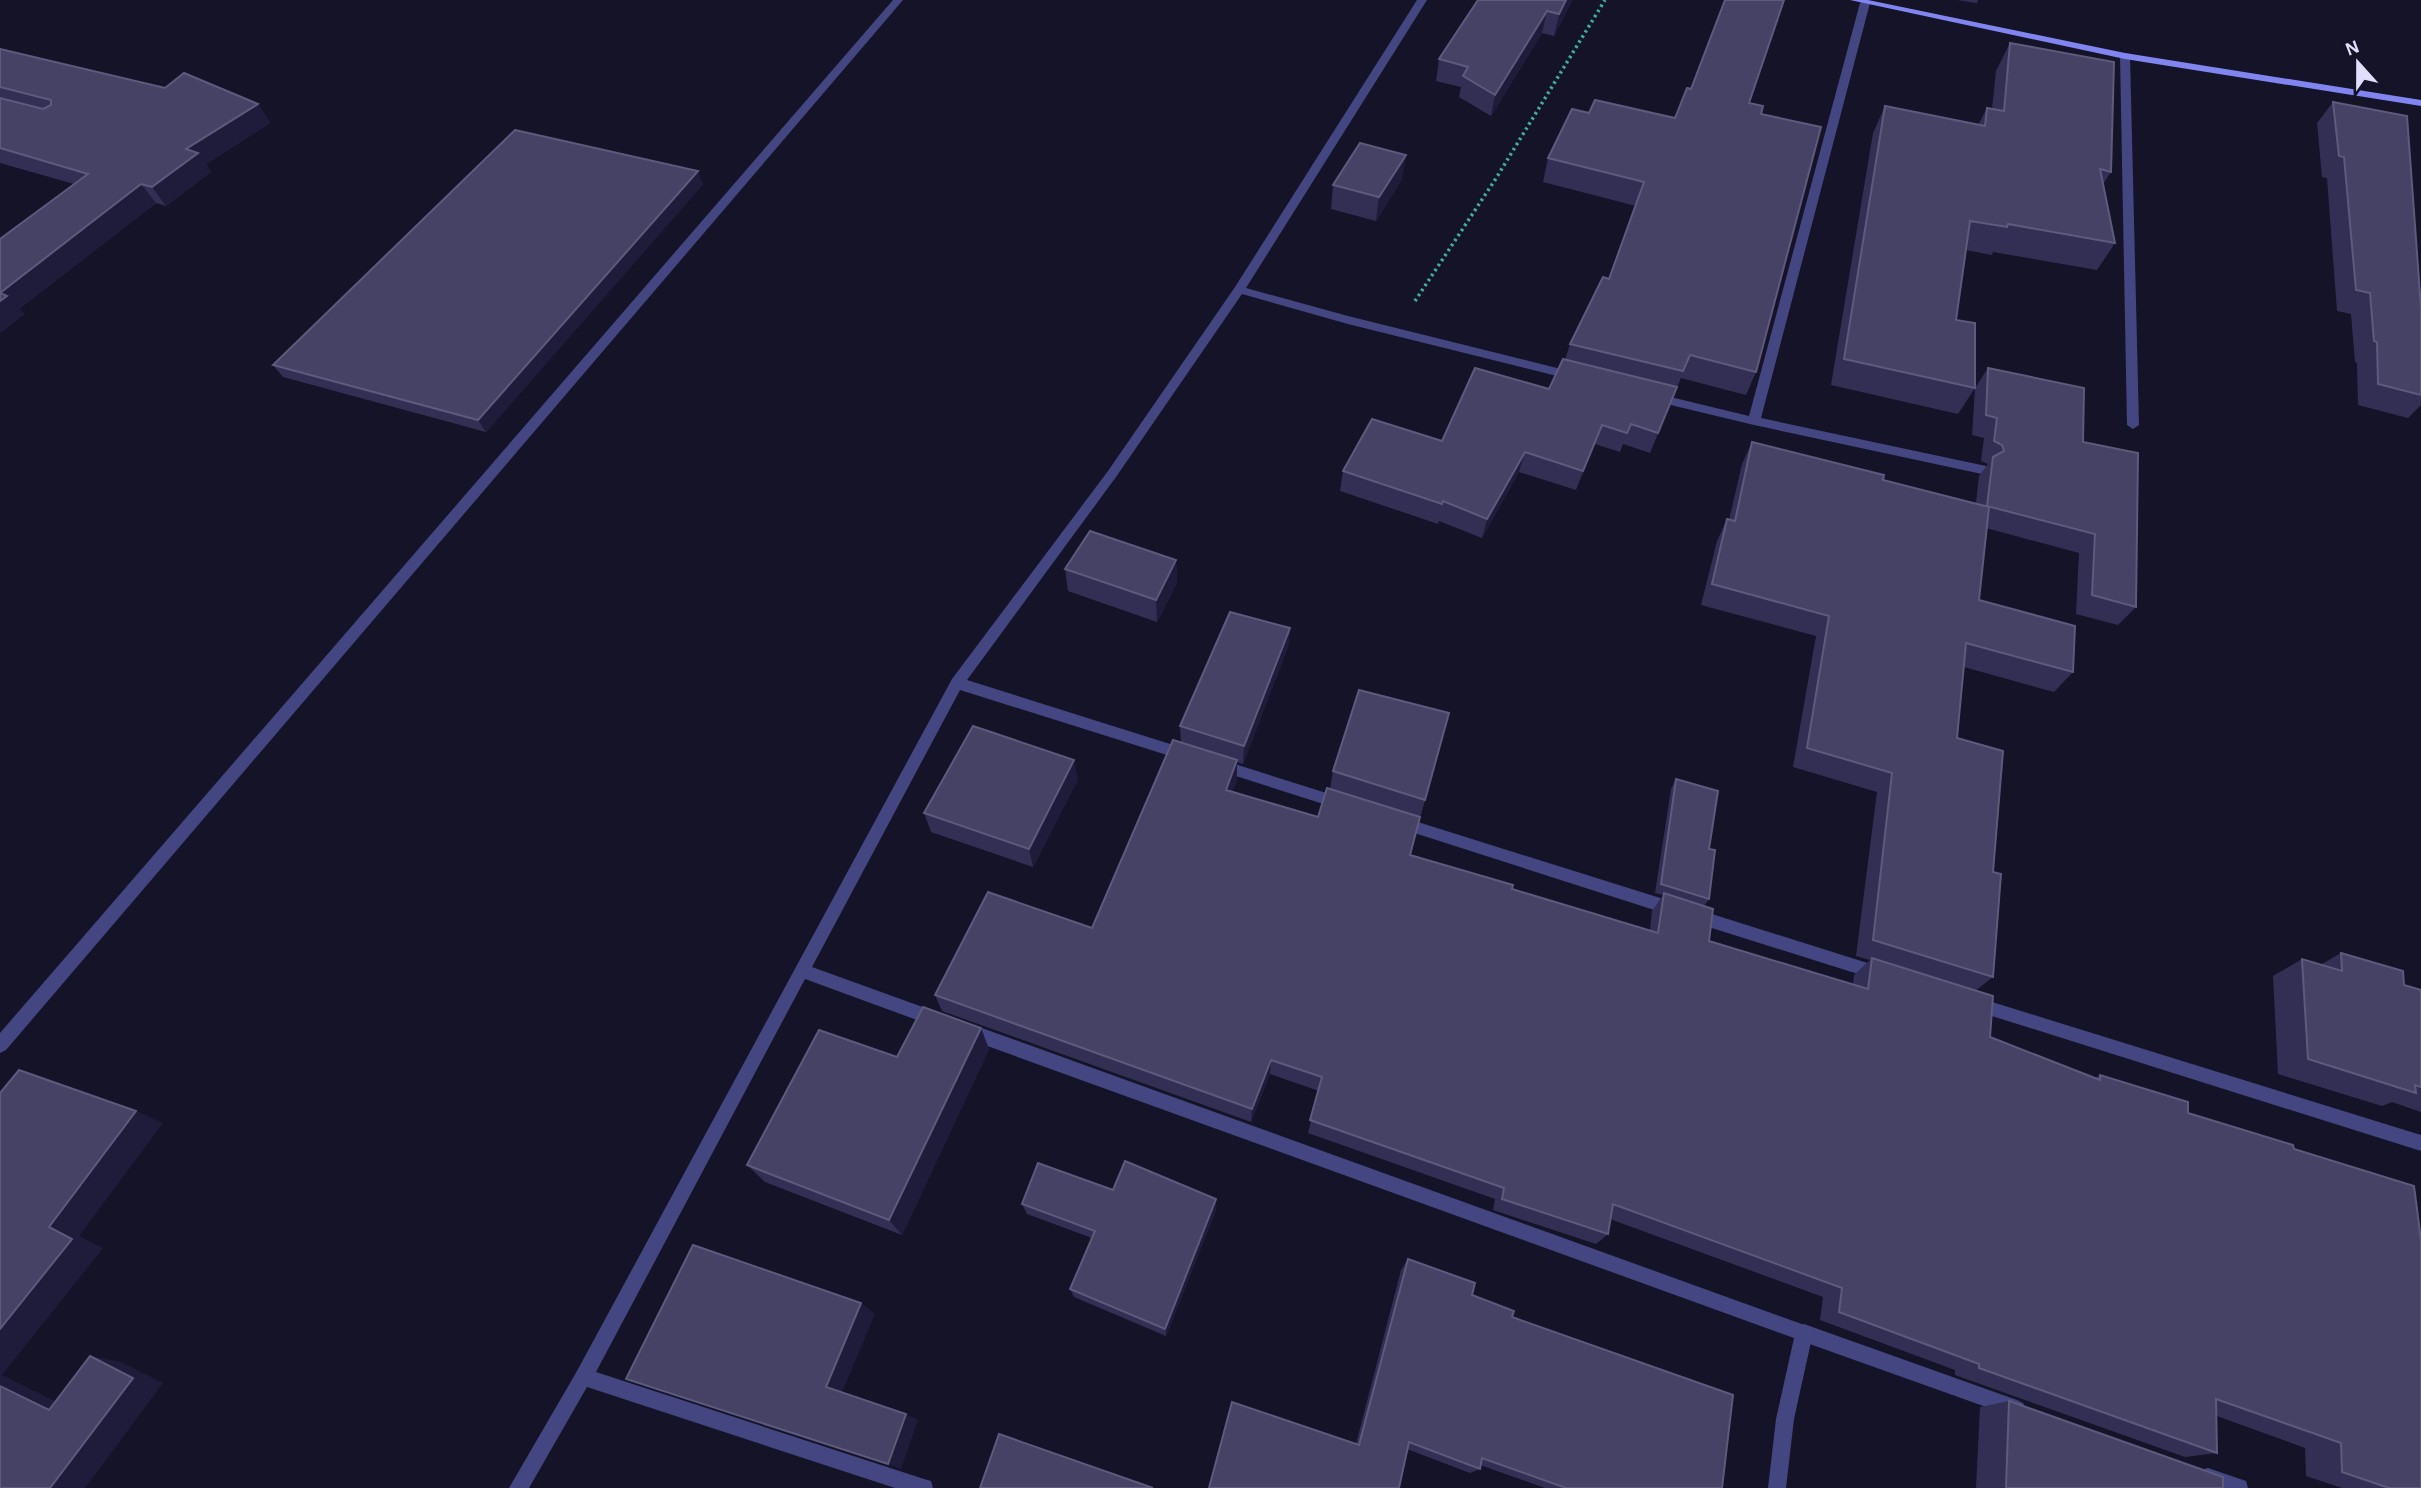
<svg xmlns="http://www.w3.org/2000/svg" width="2421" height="1488" font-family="'Alegreya Sans',sans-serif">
	<rect width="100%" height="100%" fill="#151328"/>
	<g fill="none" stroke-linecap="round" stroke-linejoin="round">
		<polyline stroke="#3fae9f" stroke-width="3.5" stroke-dasharray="2.5 3.5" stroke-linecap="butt" points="1415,301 1495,180 1605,0"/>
		<g fill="#444681" fill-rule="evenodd">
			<polygon points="1804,1324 2017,1400 2023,1403 2026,1409 2023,1415 2017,1418 1804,1342 1798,1339 1795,1333 1798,1327"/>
			<polygon points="2208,1468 2246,1481 2248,1488 2213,1488 2201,1484 2199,1477 2201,1470"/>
		</g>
		<g fill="#444681" fill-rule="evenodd">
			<polygon points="893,0 903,0 6,1050 0,1053 0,1033"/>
			<polygon points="1417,0 1427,0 1246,288 1348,316 1573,372 1577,373 1577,379 1573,380 1348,324 1242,294 1116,477 967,680 1186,749 1191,751 1193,755 1191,759 1186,761 960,690 812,967 942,1014 944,1019 942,1024 936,1027 805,979 596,1372 924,1479 931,1481 933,1488 895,1488 587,1387 529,1488 509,1488 577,1371 952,679 1108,471 1235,287"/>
			<polygon points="1865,0 1870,3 1761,418 1986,466 1988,469 1986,472 1982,474 1754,425 1654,401 1648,397 1654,393 1749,416 1860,3"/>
			<polygon points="2125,53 2130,56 2139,425 2133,429 2127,425 2120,56"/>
			<polygon points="1222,760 1339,797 1344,799 1346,803 1344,807 1339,809 1217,770 1215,766 1217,762"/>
			<polygon points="1402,817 1673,902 1678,904 1681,909 1678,914 1673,916 1402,829 1397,828 1395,823 1397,818"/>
			<polygon points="1696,909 1877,966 1882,968 1885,973 1882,978 1877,980 1696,923 1691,921 1688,916 1691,911"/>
			<polygon points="1976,997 2421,1135 2421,1151 1976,1011 1970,1009 1968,1004 1970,999"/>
			<polygon points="968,1023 1810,1327 1813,1333 1794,1419 1786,1488 1768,1488 1776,1419 1794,1338 968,1039 962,1036 960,1031 962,1026"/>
		</g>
		<polygon fill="#8085f0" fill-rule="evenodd" points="1850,0 1868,0 2125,53 2421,100 2421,106 2125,59"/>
	</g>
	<g fill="#332f54">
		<polygon points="1478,0 1572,0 1554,36 1542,33 1491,116 1459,97 1461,87 1436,81 1439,59"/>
		<polygon points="1957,0 1978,0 1977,3"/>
		<polygon points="2010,43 2111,172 2103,184 2115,243 2097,270 1993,252 1992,255 1966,250 1956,320 1975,388 1958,414 1831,385 1873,133 1885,106 1978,125 1987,108 1992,109 1996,71"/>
		<polygon points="0,49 165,88 258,104 270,123 206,164 211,172 166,206 156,203 19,309 24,314 0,333 0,239 74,184 0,163"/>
		<polygon points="2333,102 2421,308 2421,405 2408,418 2358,405 2357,363 2355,362 2351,314 2337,311 2327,178 2322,177 2317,123"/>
		<polygon points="1749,103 1761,114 1756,372 1746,395 1681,378 1650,453 1623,444 1620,452 1595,444 1576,490 1519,472 1482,538 1439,521 1438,524 1340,491 1343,471 1442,441 1549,389 1565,360 1570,344 1609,279 1636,206 1543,182 1548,158 1589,113 1675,118"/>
		<polygon points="1402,179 1376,221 1331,209 1333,185"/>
		<polygon points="703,184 486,432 283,377 273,365"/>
		<polygon points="1988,368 2083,442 2136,607 2118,625 2076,614 2079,553 1986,528 1979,600 2073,672 2054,692 1964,667 1957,738 1993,872 1993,977 1975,991 1990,1037 2095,1078 2100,1075 2188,1113 2294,1149 2421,1488 2342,1488 2306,1476 2305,1448 2217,1416 2217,1453 2185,1457 1955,1375 1955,1370 1820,1320 1823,1297 1610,1219 1608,1234 1596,1244 1493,1210 1495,1199 1308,1133 1319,1091 1270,1074 1251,1122 942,1011 935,995 1092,928 1181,742 1180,726 1290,628 1288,647 1243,764 1237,762 1237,780 1232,792 1318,817 1330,789 1333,771 1449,713 1410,855 1512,889 1650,930 1652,911 1663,895 1655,893 1671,789 1676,779 1709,849 1709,899 1704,906 1709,941 1853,985 1854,975 1870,960 1856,956 1877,792 1793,767 1816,636 1701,605 1717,541 1727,519 1729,520 1742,464 1752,442 1883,480 1976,503 1979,476 1988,464 1981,461 1984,438 1972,435 1975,388"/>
		<polygon points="1176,560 1177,582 1157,622 1068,591 1065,569"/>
		<polygon points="1078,779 1033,867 931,832 924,813"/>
		<polygon points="2341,953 2404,985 2421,990 2421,1112 2392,1102 2382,1106 2278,1074 2273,976 2302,959 2320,965"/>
		<polygon points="989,1049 902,1235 765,1182 747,1165 897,1057"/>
		<polygon points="1113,1190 1216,1199 1216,1210 1166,1336 1074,1297 1070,1289 1092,1238 1027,1214 1022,1204"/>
		<polygon points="1408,1259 1512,1317 1722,1488 1545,1488 1480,1465 1480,1469 1470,1473 1407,1449 1399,1488 1356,1444 1401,1270"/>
		<polygon points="2009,1401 2223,1488 1976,1488 1980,1407"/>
	</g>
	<g fill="#1f1c3b">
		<polygon points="1566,0 1572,0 1554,36 1559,14"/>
		<polygon points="1547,11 1542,33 1491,116 1495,95"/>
		<polygon points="258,104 270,123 206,164 211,172 166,206 152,187 186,149"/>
		<polygon points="1406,155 1402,179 1376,221 1379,197"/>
		<polygon points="698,171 703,184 486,432 478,420"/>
		<polygon points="141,184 156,203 19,309 24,314 0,333 0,293"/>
		<polygon points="1602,425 1595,444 1576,490 1583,471"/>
		<polygon points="1525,452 1519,472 1482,538 1487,519"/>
		<polygon points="1176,560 1177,582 1157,622 1156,600"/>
		<polygon points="1290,628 1288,647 1243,764 1244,746"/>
		<polygon points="1074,760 1078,779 1033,867 1029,849"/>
		<polygon points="1237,760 1237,780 1225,810 1226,790"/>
		<polygon points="981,1028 989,1049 902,1235 889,1220"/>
		<polygon points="1271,1060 1270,1074 1251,1122 1252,1109"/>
		<polygon points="136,1111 163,1123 79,1236 103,1248 2,1375 81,1414 49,1410 0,1386 0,1329 49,1227"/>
		<polygon points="1216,1199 1216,1210 1166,1336 1165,1329"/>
		<polygon points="861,1303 875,1314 841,1395 826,1387"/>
		<polygon points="90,1356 121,1362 163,1383 85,1488 50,1488"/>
		<polygon points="906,1414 918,1420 901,1469 888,1464"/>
	</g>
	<g fill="#454266" stroke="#5e5a7d" stroke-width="2">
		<polygon points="1478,0 1566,0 1559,14 1547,11 1495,95 1463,76 1468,67 1439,59"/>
		<polygon points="1725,0 1784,0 1749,103 1763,106 1761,114 1821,127 1756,372 1690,355 1683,371 1570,344 1603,277 1609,279 1644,182 1548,158 1572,109 1589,113 1595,100 1675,118 1687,88 1691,89"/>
		<polygon points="2010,43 2114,62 2111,172 2100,169 2115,243 2008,224 2007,227 1970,221 1956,320 1975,323 1975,388 1844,359 1885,106 1985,126 1987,108 2004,111"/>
		<polygon points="0,49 165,88 184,73 258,104 186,149 198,153 152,187 141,184 0,293 0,239 88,174 0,148 0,98 43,109 51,105 51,100 0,87"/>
		<polygon points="2333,102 2407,116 2421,308 2421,395 2378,384 2377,342 2374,341 2370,293 2356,290 2344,157 2339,156"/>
		<polygon points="515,130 698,171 478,420 273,365"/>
		<polygon points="1360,143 1406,155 1379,197 1333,185"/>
		<polygon points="0,293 7,296 0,301"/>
		<polygon points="1563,359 1677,387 1658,433 1631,424 1627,433 1602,425 1583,471 1525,452 1487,519 1443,501 1442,504 1343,471 1372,419 1442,441 1475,368 1549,389"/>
		<polygon points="1988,368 2084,388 2083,442 2138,453 2136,607 2092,595 2095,534 1987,506 1993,457 2004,451 2002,445 1994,441 1997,418 1986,415"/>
		<polygon points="1752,442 1884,475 1883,480 1989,507 1979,600 2075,626 2073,672 1966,643 1957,738 2003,751 1993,872 2001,874 1993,977 1873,940 1892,773 1807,748 1829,616 1712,584 1727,519 1735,521"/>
		<polygon points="1090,531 1176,560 1156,600 1065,569"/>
		<polygon points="1230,612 1290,628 1244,746 1180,726"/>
		<polygon points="1359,690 1449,713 1425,800 1333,771"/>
		<polygon points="973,726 1074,760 1029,849 924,813"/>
		<polygon points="1173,740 1237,760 1226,790 1318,817 1327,788 1420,817 1410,855 1513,885 1512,889 1658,933 1664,893 1713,909 1709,941 1868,989 1872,958 1993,996 1990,1037 2100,1080 2100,1075 2188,1102 2188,1113 2293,1145 2294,1149 2414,1186 2421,1240 2421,1488 2389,1488 2342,1472 2341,1443 2216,1399 2217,1453 1979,1368 1979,1364 1839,1312 1842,1288 1613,1204 1608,1234 1502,1199 1504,1188 1310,1120 1322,1077 1271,1060 1252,1109 935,995 988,892 1092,928"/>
		<polygon points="1676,779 1718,791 1709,849 1715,850 1709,899 1661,884"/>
		<polygon points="2341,953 2403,971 2404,985 2421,990 2421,1087 2415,1085 2416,1093 2308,1059 2302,959 2342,971"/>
		<polygon points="923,1007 981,1028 889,1220 747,1165 819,1030 897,1057"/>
		<polygon points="19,1070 136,1111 49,1227 72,1239 0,1329 0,1093"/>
		<polygon points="1125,1161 1216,1199 1165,1329 1070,1289 1095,1231 1022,1204 1038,1163 1113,1190"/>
		<polygon points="693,1245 861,1303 826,1387 906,1414 888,1464 626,1379"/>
		<polygon points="1408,1259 1475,1283 1472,1295 1514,1311 1512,1317 1733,1395 1722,1488 1566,1488 1482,1458 1480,1469 1409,1442 1399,1488 1209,1488 1232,1402 1359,1445"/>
		<polygon points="90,1356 133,1378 50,1488 0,1488 0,1386 49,1410"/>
		<polygon points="2009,1401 2223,1477 2223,1488 2006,1488"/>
		<polygon points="999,1434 1153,1488 980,1488"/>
	</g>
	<g transform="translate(2358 63) rotate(339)" stroke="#151328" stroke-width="5" paint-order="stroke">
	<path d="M0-5L12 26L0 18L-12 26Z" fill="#dfdefb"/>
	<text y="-10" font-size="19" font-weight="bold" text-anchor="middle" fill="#dfdefb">N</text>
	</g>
</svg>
